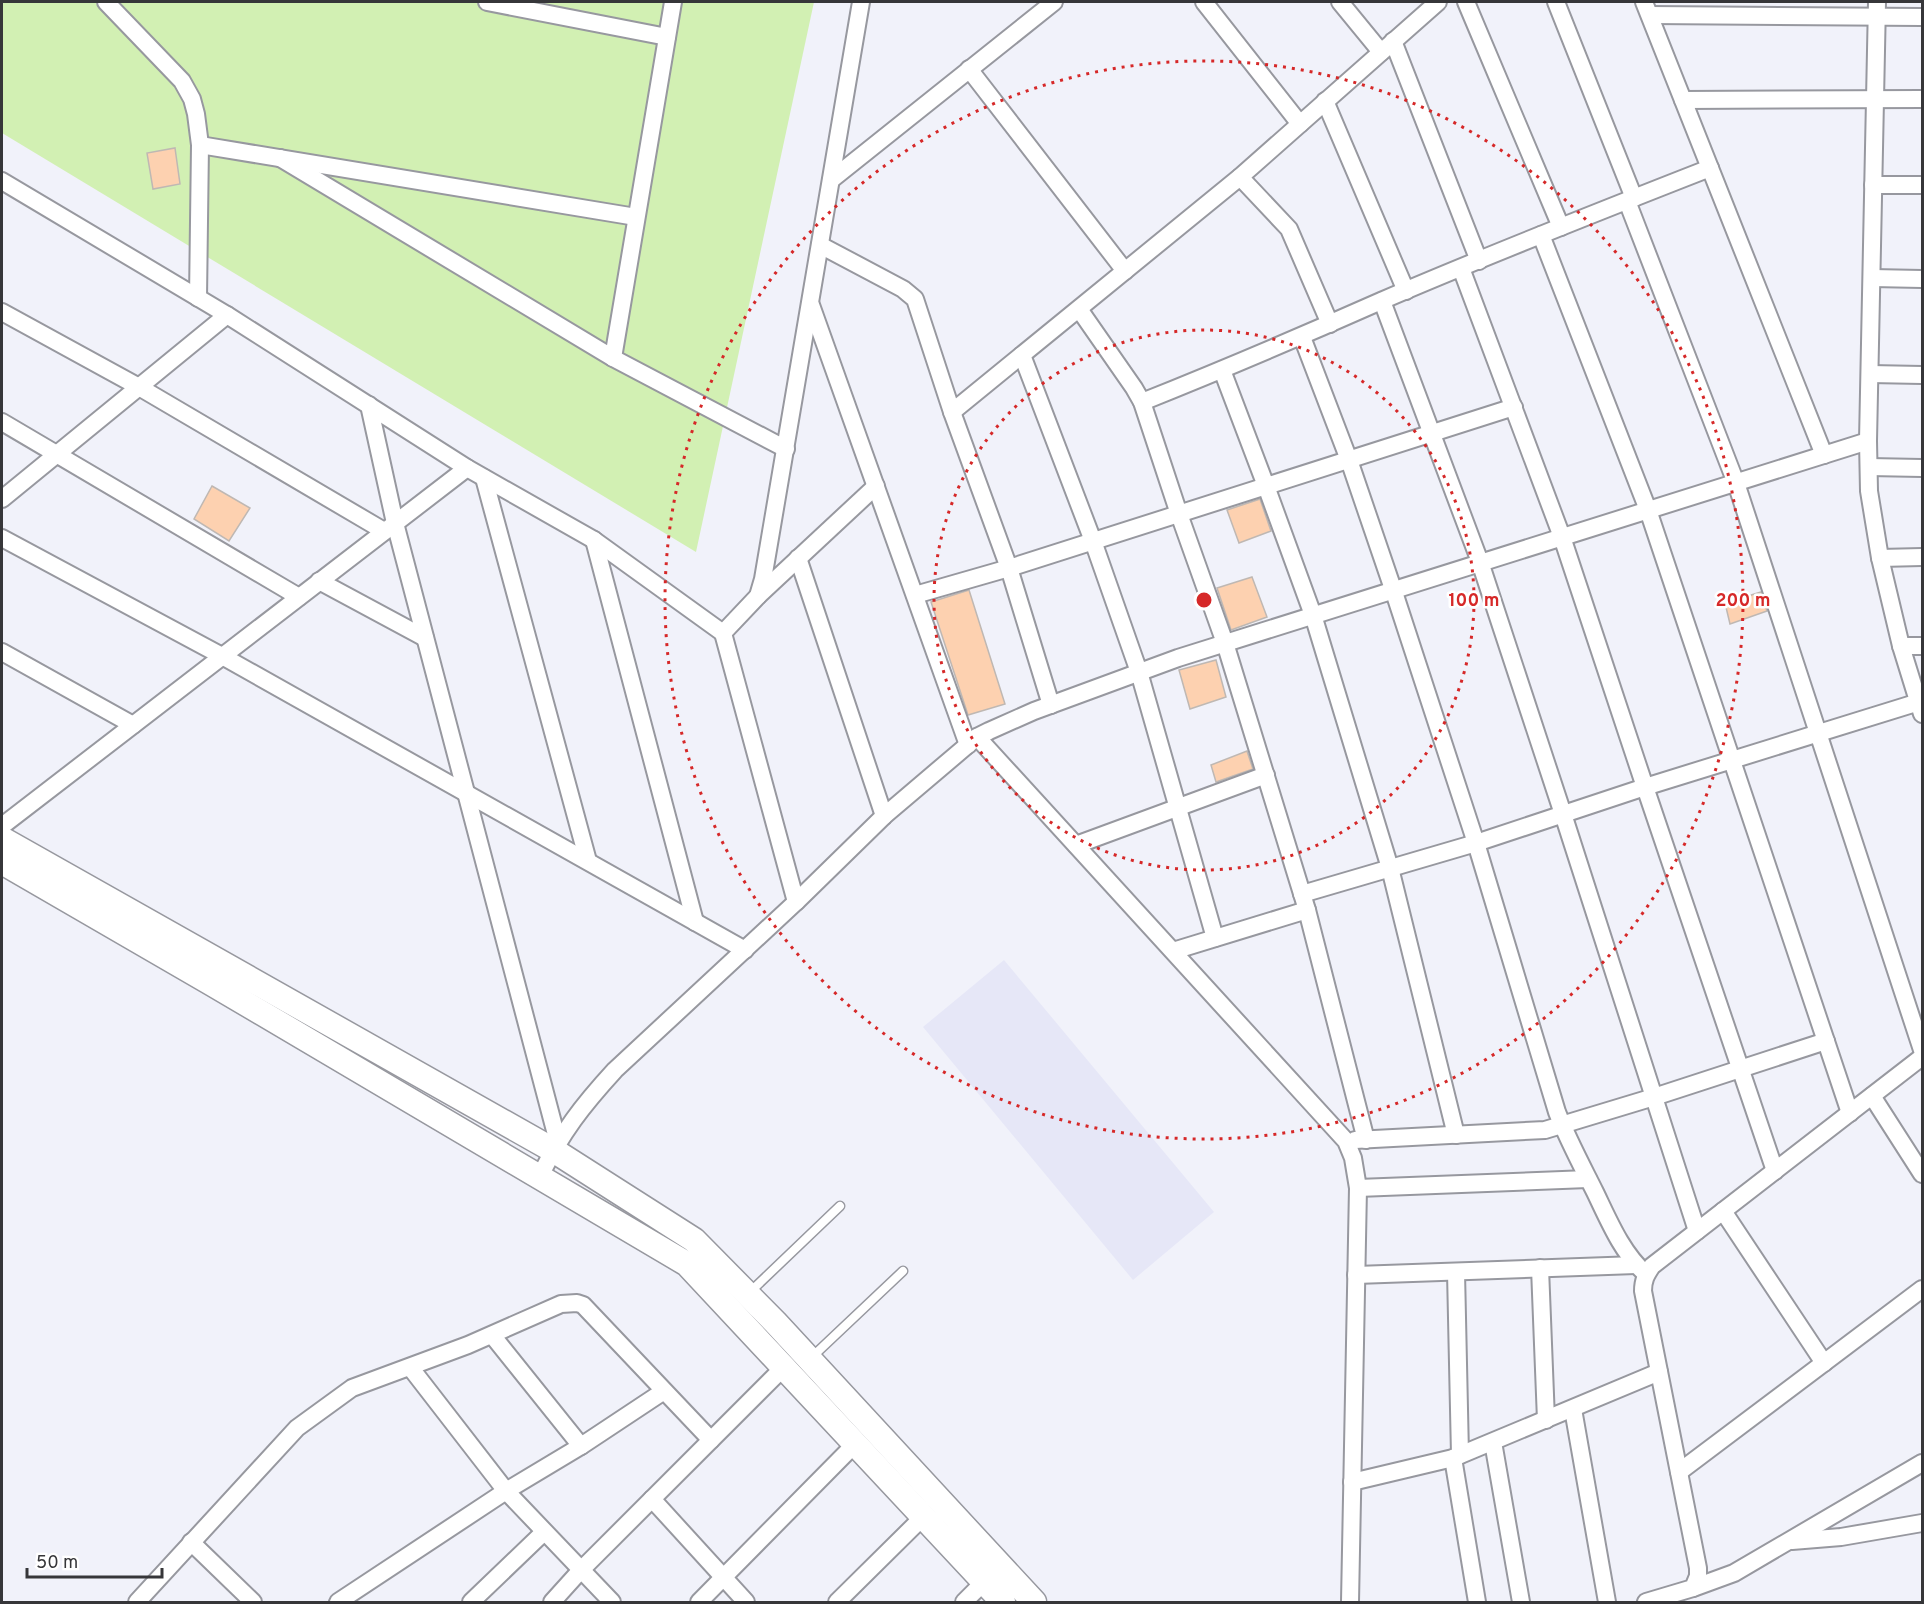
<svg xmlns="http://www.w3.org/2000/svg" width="1924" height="1604" font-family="Overpass,sans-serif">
	<rect width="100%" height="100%" fill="#f1f2fa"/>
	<polygon fill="#e6e7f7" points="1004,960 1214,1212 1133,1280 923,1027"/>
	<polygon fill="#d2f0b3" points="2,2 814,2 696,552 2,133"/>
	<g fill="#fdd1b0" stroke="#bfb8b3" stroke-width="1.5">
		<polygon points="175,148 180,184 153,189 147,153"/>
		<polygon points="212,486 250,508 229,541 194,519"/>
		<polygon points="1260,499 1271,531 1239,543 1227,510"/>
		<polygon points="1252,577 1267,617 1231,630 1217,588"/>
		<polygon points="969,590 1005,704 968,715 931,602"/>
		<polygon points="1761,592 1767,611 1730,624 1725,603"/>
		<polygon points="1216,660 1226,697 1190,709 1179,670"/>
		<polygon points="1247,751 1253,769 1216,782 1211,765"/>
	</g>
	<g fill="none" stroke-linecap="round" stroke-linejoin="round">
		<defs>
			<g id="lane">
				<polyline points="749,1293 840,1206"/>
				<polyline points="812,1357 903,1271"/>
			</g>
			<g id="street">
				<polyline points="106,2 182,81 192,99 196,114 200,145 198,298"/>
				<polyline points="487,2 667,37"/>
				<polyline points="1204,2 1300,124"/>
				<polyline points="1340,2 1381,52"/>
				<polyline points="1466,2 1561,227"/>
				<polyline points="1556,2 1634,198"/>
				<polyline points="1644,2 1824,455"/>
				<polyline points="1877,2 1868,441 1869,491 1880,558 1901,646 1922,714"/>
				<polyline points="1650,15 1922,17"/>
				<polyline points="1393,41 1479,261"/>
				<polyline points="969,69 1125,271"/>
				<polyline points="1683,100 1922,99"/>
				<polyline points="1325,101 1406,291"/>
				<polyline points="200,145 636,217"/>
				<polyline points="280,158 613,358 786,449"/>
				<polyline points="1240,177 1289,229 1330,324"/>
				<polyline points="831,180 1054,2"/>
				<polyline points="2,181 227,315 467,468 594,540 723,633 758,596 763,579 861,2"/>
				<polyline points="1873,185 1922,185"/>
				<polyline points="1627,201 1736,483 1922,1050"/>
				<polyline points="1541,235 1648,510 1850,1113"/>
				<polyline points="820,245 903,289 915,299 952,412 1009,568 1051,705"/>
				<polyline points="1461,268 1562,537 1645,787 1775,1171"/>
				<polyline points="1872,278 1922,279"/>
				<polyline points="1382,301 1480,562 1563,814 1697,1231"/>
				<polyline points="811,305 968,745"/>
				<polyline points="1079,309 1134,388 1142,402 1179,514 1225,643 1307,910 1366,1140"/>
				<polyline points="2,312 139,387 384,531"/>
				<path d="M1302 337 1349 460 1393 589 1476 843 1557 1112C1568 1140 1582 1166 1595 1192 1609 1221 1622 1253 1646 1274"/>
				<polyline points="1022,355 1093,541 1139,672 1215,938"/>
				<polyline points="613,358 673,2"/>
				<polyline points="1222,370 1266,486 1313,615 1390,868 1456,1135"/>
				<polyline points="1870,374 1922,375"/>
				<path d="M1142 402C1222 370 1302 336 1381 301 1490 254 1600 211 1710 168"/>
				<polyline points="369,405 395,523 558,1142"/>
				<polyline points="952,412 1240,177 1438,2"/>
				<polyline points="2,422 299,597"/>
				<polyline points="1869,467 1922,468"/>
				<polyline points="484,478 588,861"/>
				<polyline points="2,499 227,315"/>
				<polyline points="2,538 222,656 745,950"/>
				<polyline points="594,540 695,922"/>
				<polyline points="798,558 884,816"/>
				<polyline points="1880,558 1922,557"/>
				<polyline points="319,581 425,638"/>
				<polyline points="915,595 1009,568 1514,407"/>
				<polyline points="758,596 876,486"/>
				<polyline points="723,633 796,902"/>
				<polyline points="1901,646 1922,646"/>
				<polyline points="2,652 133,725"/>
				<polyline points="977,737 1346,1141 1353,1158 1358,1188 1350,1602"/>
				<polyline points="2,826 467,468"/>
				<polyline points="1076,845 1266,775"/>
				<polyline points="1302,894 1476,843 1645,787 1919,702"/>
				<polyline points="1173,951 1307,910"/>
				<polyline points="1872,1096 1922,1174"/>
				<polyline points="1355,1140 1545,1130 1654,1097 1826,1041"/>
				<path d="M540 1176C562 1132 582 1106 615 1070L796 902 884 816 977 737 989 731 1034 711 1178 658 1868 441"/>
				<polyline points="1358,1188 1588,1179"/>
				<polyline points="1723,1211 1824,1363"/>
				<polyline points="1540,1268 1546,1420"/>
				<polyline points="1456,1272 1460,1455"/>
				<polyline points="1356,1275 1636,1265"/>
				<polyline points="492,1335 581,1446"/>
				<polyline points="410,1367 506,1491 612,1602"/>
				<polyline points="1573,1409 1607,1602"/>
				<polyline points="1493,1442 1521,1602"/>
				<polyline points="1453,1458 1477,1602"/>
				<polyline points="1679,1472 1922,1289"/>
				<polyline points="1352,1482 1453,1458 1659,1372"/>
				<polyline points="652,1499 746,1602"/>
				<polyline points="1792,1541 1841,1537 1922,1523"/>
				<polyline points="191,1542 253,1602"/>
				<polyline points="1693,1588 1734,1573 1922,1463"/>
				<polyline points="137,1602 297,1428 352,1388 468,1345 561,1304 577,1303 583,1305 711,1440"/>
				<polyline points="338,1602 506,1491 581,1446 664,1391"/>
				<polyline points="471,1602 544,1532"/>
				<polyline points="552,1602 580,1571 783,1368"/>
				<polyline points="699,1602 855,1444"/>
				<polyline points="837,1602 923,1517"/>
				<polyline points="964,1602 984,1582"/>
				<path d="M1646 1602 1693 1588 1698 1576V1568L1643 1291C1643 1280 1646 1275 1652 1266L1922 1057"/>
			</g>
			<g id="secondary">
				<polyline points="2,839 553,1150 694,1240 775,1322 1034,1602"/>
				<polyline points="2,862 211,983 687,1264 1003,1602"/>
			</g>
		</defs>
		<use href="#lane" stroke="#97989f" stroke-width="11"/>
		<use href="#street" stroke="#97989f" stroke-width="20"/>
		<use href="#secondary" stroke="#97989f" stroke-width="27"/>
		<use href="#lane" stroke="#fff" stroke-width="8"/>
		<use href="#street" stroke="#fff" stroke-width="16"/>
		<use href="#secondary" stroke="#fff" stroke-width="24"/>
	</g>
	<g fill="none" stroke="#d62828" stroke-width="3" stroke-dasharray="3 6">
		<circle cx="1204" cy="600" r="270"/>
		<circle cx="1204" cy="600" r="539"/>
	</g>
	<circle cx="1204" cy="600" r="9" fill="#d62828" stroke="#fff" stroke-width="3"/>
	<g font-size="18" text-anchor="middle" font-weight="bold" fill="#d62828" stroke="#fff" stroke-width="5" stroke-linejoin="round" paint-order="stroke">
		<text x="1474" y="606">100 m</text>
		<text x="1743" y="606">200 m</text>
	</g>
	<rect width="1924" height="1604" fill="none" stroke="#363639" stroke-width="6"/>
	<path d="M27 1568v9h135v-9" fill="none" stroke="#363639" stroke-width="3"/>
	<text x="36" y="1568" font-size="18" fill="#363639" stroke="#ffffff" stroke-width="4.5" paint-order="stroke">50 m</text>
</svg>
